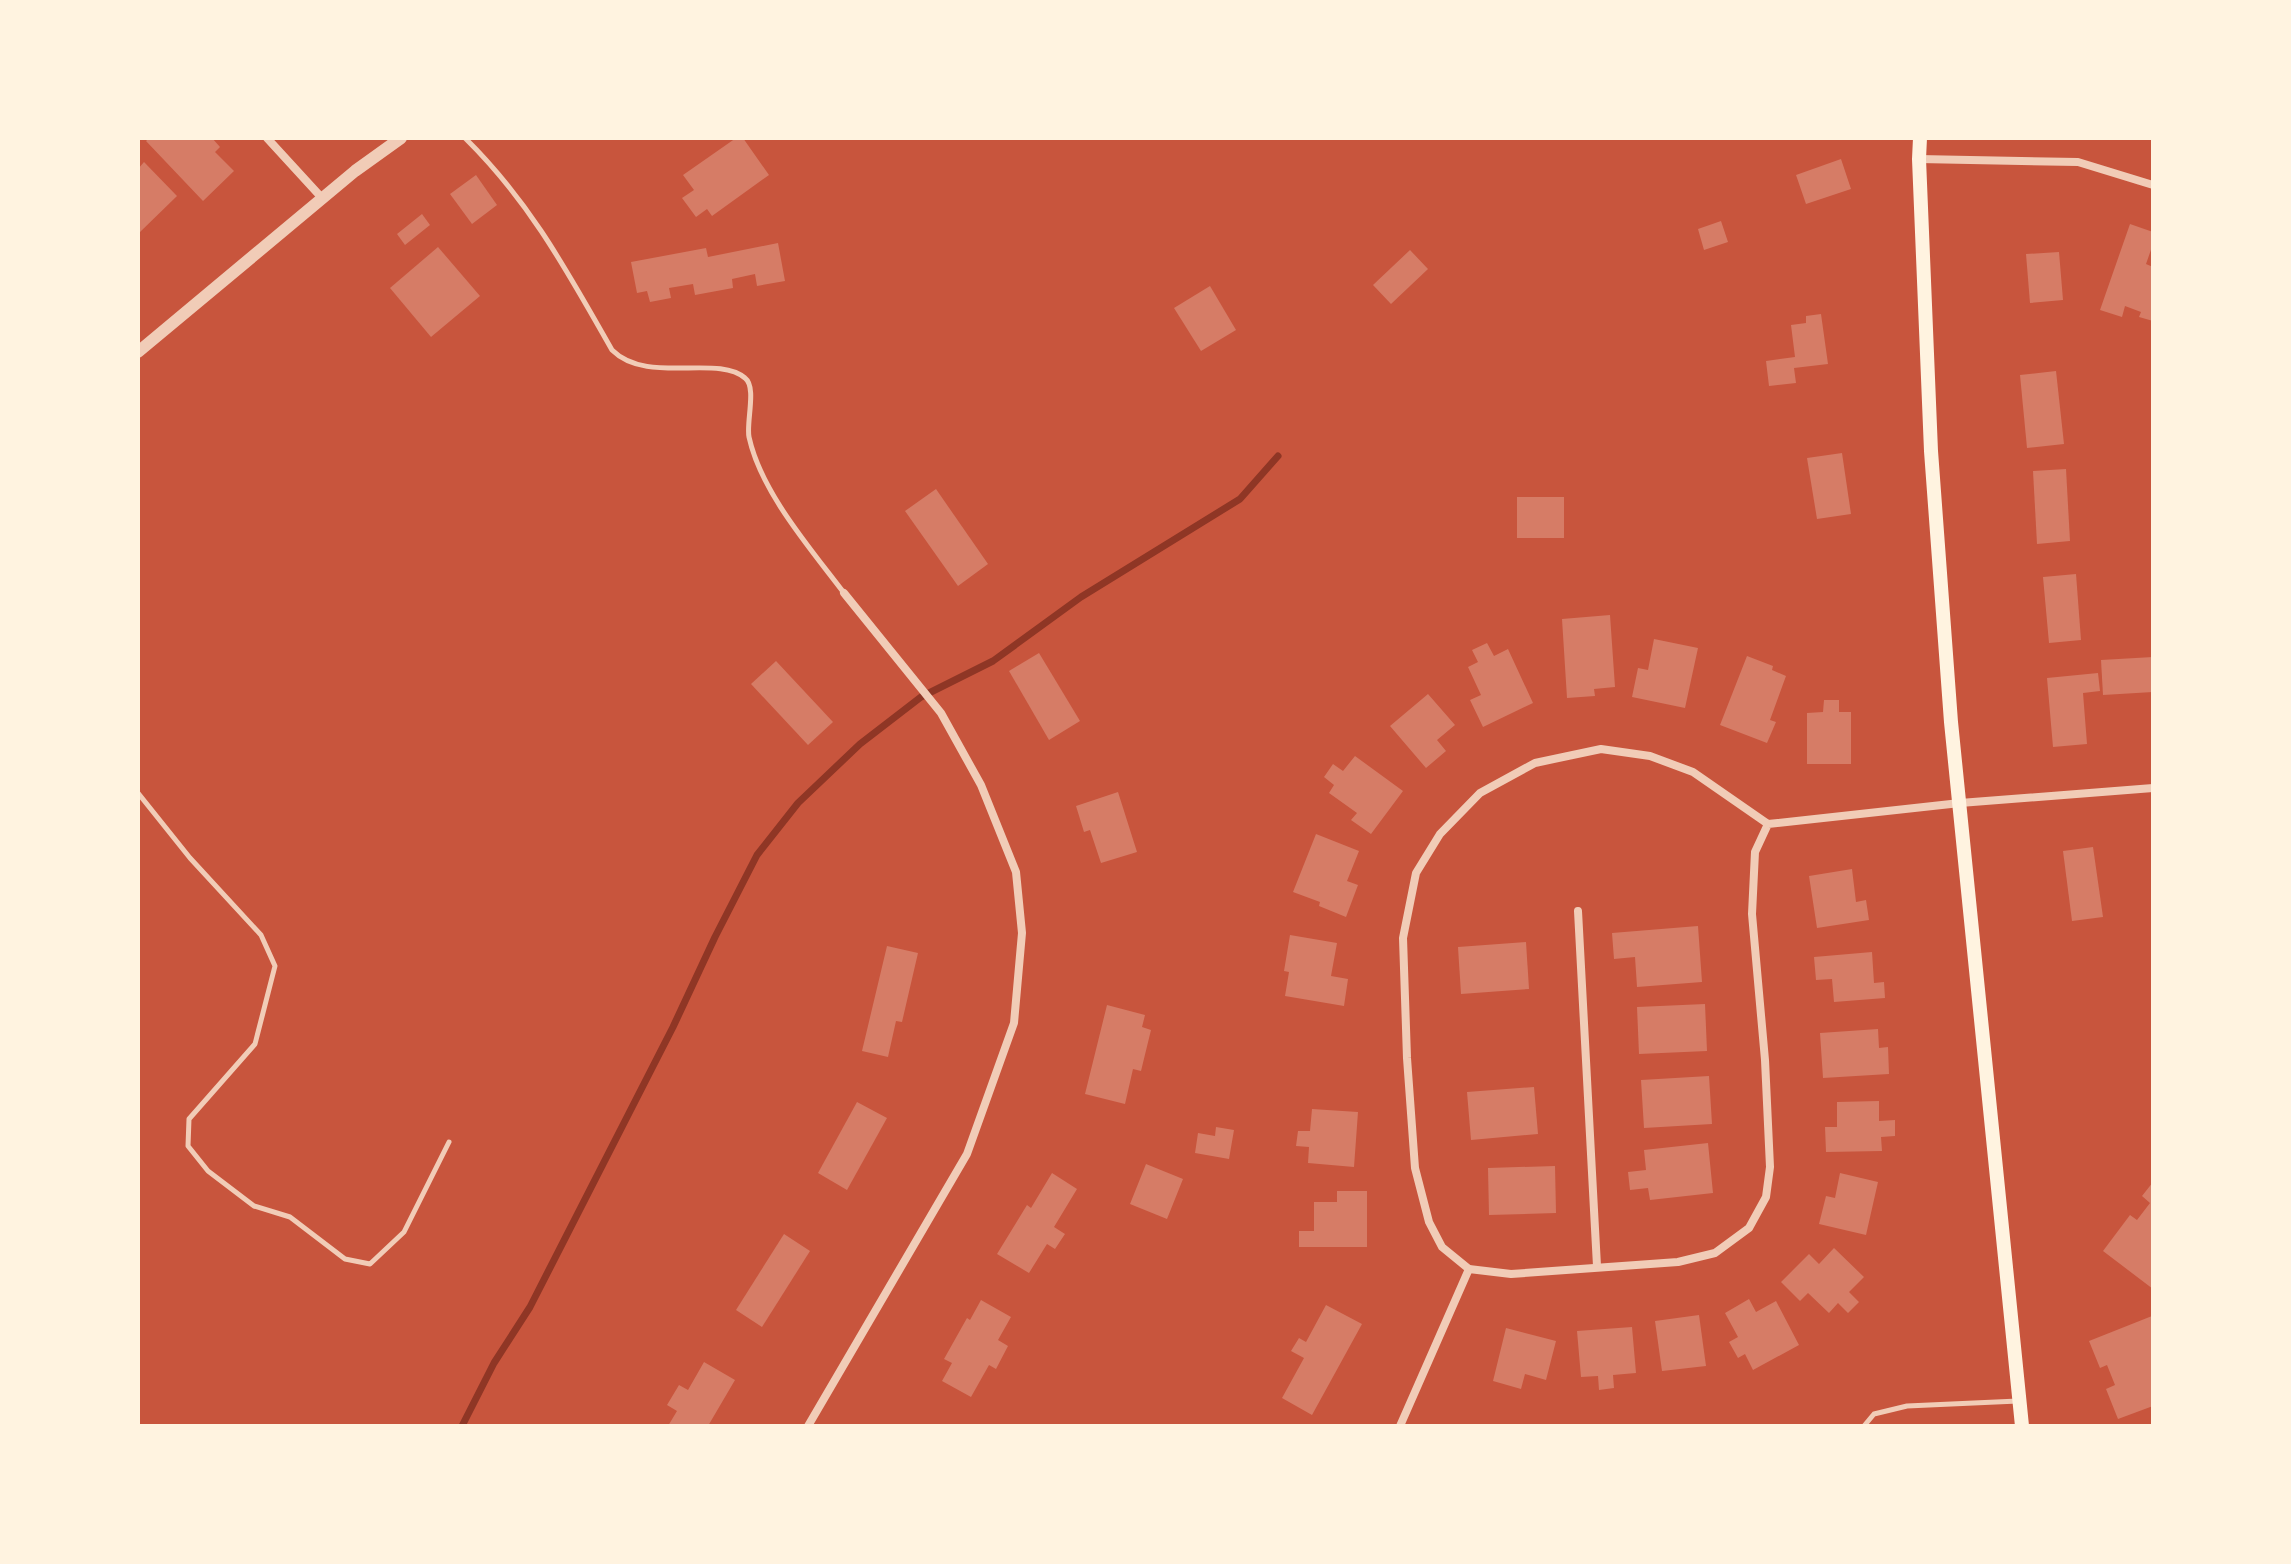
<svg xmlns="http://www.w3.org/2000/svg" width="2291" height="1564" font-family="Jost,sans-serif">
	<rect width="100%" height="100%" fill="#c8553d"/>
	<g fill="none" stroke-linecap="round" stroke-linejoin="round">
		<polyline stroke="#8f3625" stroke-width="7" points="462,1426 494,1363 530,1307 673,1027 715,937 757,855 798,803 860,744 921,697 993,661 1081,597 1240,499 1278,456"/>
	</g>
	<g fill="#d67c66">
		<polygon points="149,138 212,138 220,147 215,152 234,171 203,201 146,141"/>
		<polygon points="736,138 743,138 769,175 712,216 707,209 696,217 682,198 694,190 683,175"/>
		<polygon points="1841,159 1851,189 1806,204 1796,175"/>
		<polygon points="144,162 177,196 138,234 138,169"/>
		<polygon points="476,175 497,205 472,224 450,194"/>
		<polygon points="422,214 430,225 405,245 397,234"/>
		<polygon points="1721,221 1728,242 1704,250 1698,229"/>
		<polygon points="2130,224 2153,232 2153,244 2146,264 2153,267 2153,321 2139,317 2141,312 2125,306 2122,317 2100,310"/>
		<polygon points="778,243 785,281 757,286 755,274 732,279 733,288 695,295 693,284 669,288 671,298 650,302 647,291 637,293 631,262 706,248 708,257"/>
		<polygon points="438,247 480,296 431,337 390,288"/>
		<polygon points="1410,250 1428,269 1391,304 1373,285"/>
		<polygon points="2059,252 2063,300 2030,303 2026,254"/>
		<polygon points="1210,286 1236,330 1201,351 1174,308"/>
		<polygon points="1821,314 1828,364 1794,368 1796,383 1769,386 1766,361 1795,357 1791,325 1806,323 1806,316"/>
		<polygon points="2056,371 2064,444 2027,448 2020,375"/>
		<polygon points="1842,453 1851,514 1817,519 1807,458"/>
		<polygon points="2066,469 2070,541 2037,544 2033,471"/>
		<polygon points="936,489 988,564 958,586 905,511"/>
		<rect x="1517" y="497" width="47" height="41"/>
		<polygon points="2076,574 2081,640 2049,643 2043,577"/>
		<polygon points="1610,615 1615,687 1594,689 1595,696 1567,698 1562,619"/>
		<polygon points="1654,639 1698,648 1685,708 1632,697 1638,668 1648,670"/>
		<polygon points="1487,643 1494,656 1508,649 1533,703 1483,727 1470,700 1481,695 1468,667 1478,662 1472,650"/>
		<polygon points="1039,653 1080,721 1049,740 1009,671"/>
		<polygon points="1747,656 1773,666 1772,670 1786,676 1770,720 1776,722 1767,743 1720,725"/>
		<polygon points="2153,657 2153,692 2103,695 2101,660"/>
		<polygon points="776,661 833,722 808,745 751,684"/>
		<polygon points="2098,673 2100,691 2083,693 2087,744 2053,747 2047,678"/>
		<polygon points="1428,694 1455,725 1437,740 1446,751 1426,768 1390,726"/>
		<polygon points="1824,700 1839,700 1839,712 1851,712 1851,764 1807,764 1807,713 1823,712"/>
		<polygon points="1355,756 1403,791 1371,834 1351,820 1357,813 1329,793 1334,785 1324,777 1333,764 1343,771"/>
		<polygon points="1118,792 1137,852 1101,863 1090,830 1084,832 1076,806"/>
		<polygon points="1316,834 1359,851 1347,881 1358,885 1346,917 1319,906 1320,902 1293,892"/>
		<polygon points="2093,847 2103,917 2072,921 2063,851"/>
		<polygon points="1852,869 1856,902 1866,900 1869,920 1817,928 1809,876"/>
		<polygon points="1698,926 1702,982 1637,987 1635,957 1614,959 1612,933"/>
		<polygon points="1290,935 1337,943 1331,976 1348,979 1344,1006 1285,996 1289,972 1284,971"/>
		<polygon points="1526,942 1529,989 1461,994 1458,947"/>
		<polygon points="887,946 918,953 902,1022 896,1021 888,1057 862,1051"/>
		<polygon points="1872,952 1874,983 1884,982 1885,998 1834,1002 1832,979 1816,980 1814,957"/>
		<polygon points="1705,1004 1707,1051 1639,1054 1637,1007"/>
		<polygon points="1107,1005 1145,1015 1142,1027 1151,1030 1141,1071 1133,1069 1125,1104 1085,1094"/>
		<polygon points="1878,1029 1879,1048 1888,1047 1889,1074 1823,1078 1820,1033"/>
		<polygon points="1709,1076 1712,1124 1644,1128 1641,1080"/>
		<polygon points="1534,1087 1538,1134 1471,1140 1467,1092"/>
		<polygon points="1879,1101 1879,1121 1895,1120 1895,1136 1881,1137 1882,1151 1826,1152 1825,1127 1837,1127 1837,1102"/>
		<polygon points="857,1102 887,1118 847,1190 818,1173"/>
		<polygon points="1312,1109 1358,1112 1354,1167 1308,1163 1309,1147 1296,1146 1298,1131 1310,1131"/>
		<polygon points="1216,1127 1234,1130 1229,1159 1195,1153 1198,1133 1215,1136"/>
		<polygon points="1708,1143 1713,1193 1650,1200 1648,1188 1630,1190 1628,1172 1646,1170 1644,1150"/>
		<polygon points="1146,1164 1183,1179 1167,1219 1130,1204"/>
		<polygon points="1555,1166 1556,1213 1489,1215 1488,1168"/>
		<polygon points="1052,1173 1077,1189 1054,1227 1065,1234 1055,1249 1047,1244 1029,1273 997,1254 1027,1205 1031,1208"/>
		<polygon points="1840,1173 1878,1182 1866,1235 1819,1224 1826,1196 1835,1198"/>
		<polygon points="2153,1182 2153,1289 2103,1251 2130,1215 2137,1220 2150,1203 2142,1196"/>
		<polygon points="1337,1191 1367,1191 1367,1247 1299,1247 1299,1231 1314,1231 1314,1202 1337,1202"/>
		<polygon points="784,1234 810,1251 762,1327 736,1310"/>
		<polygon points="1834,1248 1864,1277 1849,1292 1859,1302 1848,1313 1838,1303 1829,1313 1808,1293 1800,1301 1781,1282 1809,1254 1819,1264"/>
		<polygon points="1749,1299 1756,1312 1776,1301 1799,1345 1753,1370 1745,1354 1738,1358 1729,1342 1738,1337 1725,1313"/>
		<polygon points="981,1300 1011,1317 998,1340 1008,1346 996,1369 989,1365 971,1397 942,1381 952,1363 944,1359 967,1318 970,1320"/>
		<polygon points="1326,1305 1362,1324 1312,1415 1282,1398 1304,1358 1291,1351 1299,1338 1306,1342"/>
		<polygon points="1699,1315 1706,1366 1662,1371 1655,1321"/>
		<polygon points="2152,1316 2153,1406 2118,1419 2106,1389 2115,1385 2107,1365 2100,1368 2089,1341"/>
		<polygon points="1632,1327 1636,1373 1613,1375 1614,1388 1599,1390 1598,1376 1581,1377 1577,1331"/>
		<polygon points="1506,1328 1556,1341 1546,1380 1525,1374 1521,1389 1493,1381"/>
		<polygon points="704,1362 735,1380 708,1426 668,1426 677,1411 667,1405 679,1385 688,1390"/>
	</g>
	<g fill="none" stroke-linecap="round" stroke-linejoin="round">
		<g stroke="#f1ccb7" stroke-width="5">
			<path d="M465 138C530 202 567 271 612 350 647 385 717 354 745 378 757 387 746 422 749 437 761 492 810 548 844 593"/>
			<polyline points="138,793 190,858 261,935 275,966 255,1044 189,1119 188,1146 208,1171 254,1206 290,1217 345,1259 370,1264 404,1232 449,1142"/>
			<polyline points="1864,1426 1874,1414 1907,1406 2018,1401"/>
		</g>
		<g stroke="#f1ccb7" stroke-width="8">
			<polyline points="267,138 322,198"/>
			<polyline points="1919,159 2078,162 2153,185"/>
			<polyline points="1768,824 1755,852 1752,914 1765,1060 1770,1167 1766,1197 1749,1228 1715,1253 1678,1262 1511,1274 1469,1269 1442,1247 1429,1222 1415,1168 1407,1058 1403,938 1416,873 1440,834 1480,793 1535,763 1601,749 1650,756 1693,772 1768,824 1960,803 2153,788"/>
			<polyline points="1578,911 1597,1266"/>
			<polyline points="808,1426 967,1154 1014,1023 1022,933 1016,872 981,785 941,713 844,593"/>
			<polyline points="1400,1426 1469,1269"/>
		</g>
		<polyline stroke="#f1ccb7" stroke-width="12" points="138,352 355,171 401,138"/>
		<polyline stroke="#fff3e0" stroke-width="14" points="1920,138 1919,159 1931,451 1951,722 2022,1426"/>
	</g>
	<rect width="2291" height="1564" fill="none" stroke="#fff3e0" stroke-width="280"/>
</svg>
